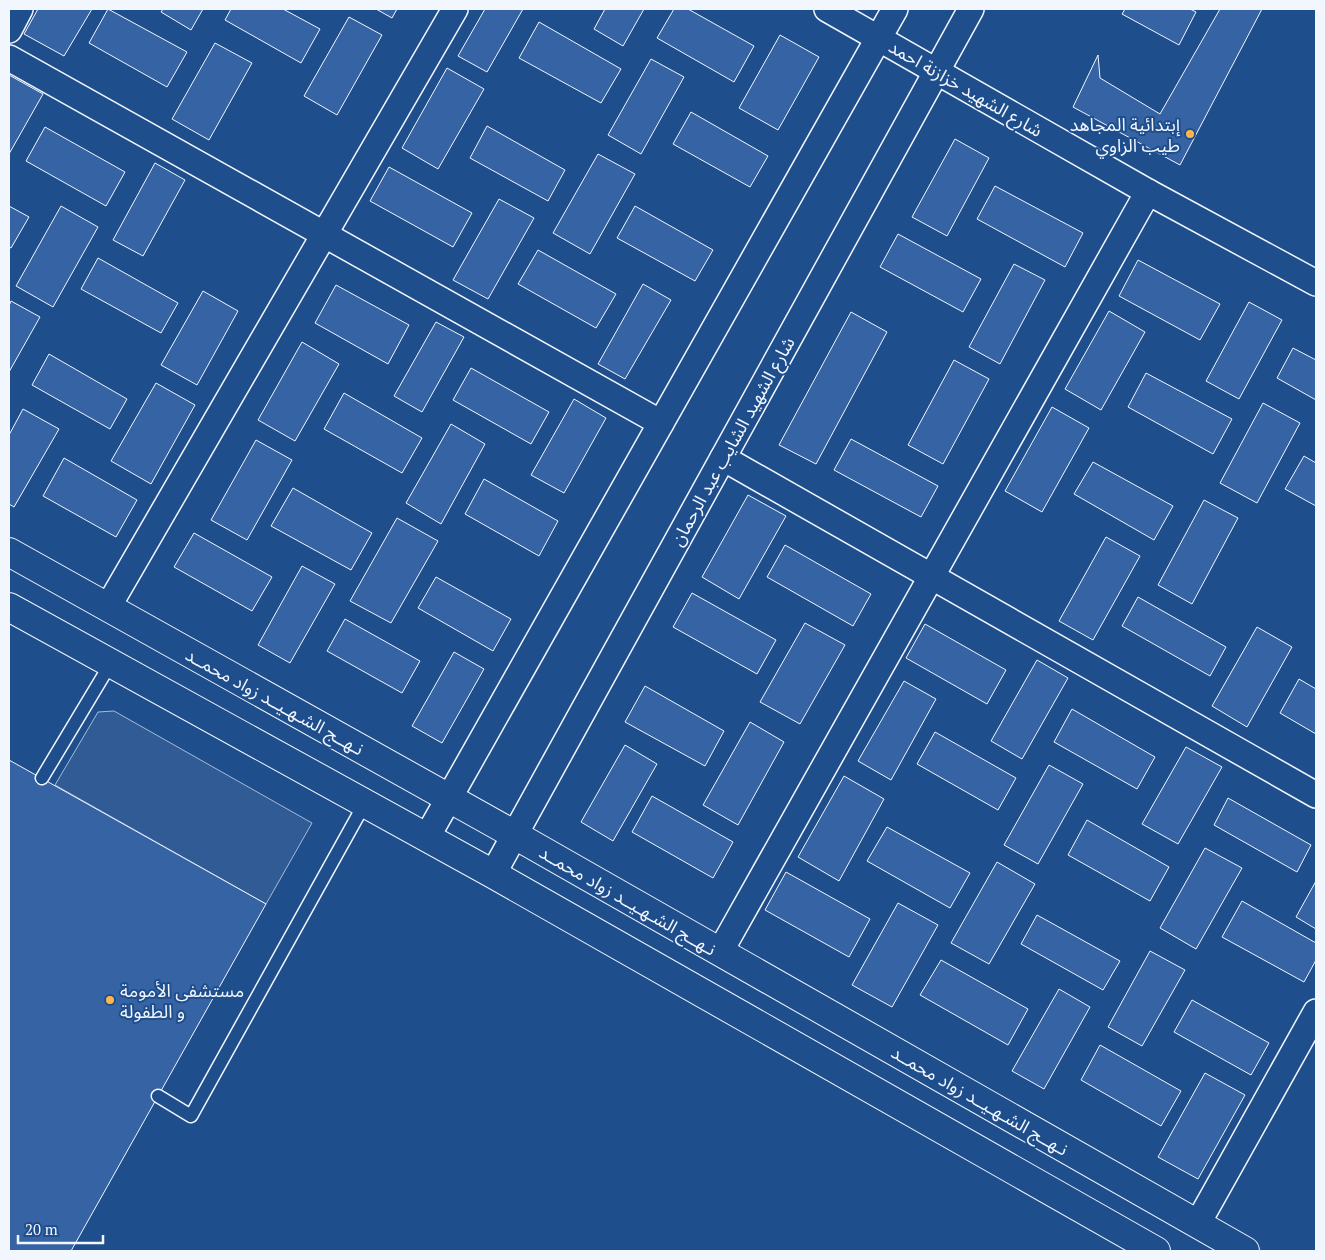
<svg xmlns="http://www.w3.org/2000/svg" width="1325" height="1260" font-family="'PT Serif','Noto Sans Arabic',serif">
	<rect width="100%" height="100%" fill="#1f4e8c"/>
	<polygon fill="#305b95" stroke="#a8bbd7" points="114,711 312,823 266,904 55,785 98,712"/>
	<g fill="#3563a3" stroke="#f2f6ff">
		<polygon points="38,9 92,9 64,56 24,34"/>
		<polygon points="108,9 187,52 167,87 89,43"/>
		<polygon points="163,9 203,9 191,30 161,12"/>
		<polygon points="231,9 283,9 320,29 301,63 225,20"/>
		<polygon points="376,9 397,9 392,18"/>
		<polygon points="485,9 523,9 487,72 458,56"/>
		<polygon points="605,9 644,9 623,46 594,29"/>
		<polygon points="674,9 688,9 754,46 734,82 657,38"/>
		<polygon points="1125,9 1190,9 1196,12 1179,45 1122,14"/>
		<polygon points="1220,9 1262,9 1180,165 1073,107 1098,55 1100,78 1160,114"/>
		<polygon points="349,17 382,35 337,115 304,96"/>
		<polygon points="539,22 621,69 601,103 519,58"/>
		<polygon points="780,35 819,57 778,130 739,108"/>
		<polygon points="215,43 252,63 209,140 172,119"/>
		<polygon points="651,59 684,77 641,154 608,135"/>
		<polygon points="447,68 484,89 438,169 402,148"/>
		<polygon points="9,75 43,94 9,154"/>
		<polygon points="691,112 768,156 750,187 673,144"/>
		<polygon points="487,126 565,170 548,201 470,158"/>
		<polygon points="45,127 125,172 106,206 26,161"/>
		<polygon points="955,139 989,158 947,236 912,217"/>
		<polygon points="598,154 635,174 590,254 553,233"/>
		<polygon points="155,163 185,180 143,256 113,240"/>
		<polygon points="389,167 472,213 453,247 370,201"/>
		<polygon points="995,186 1083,233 1065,267 977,219"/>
		<polygon points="499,199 534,218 488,299 453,280"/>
		<polygon points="9,206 29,217 11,248 9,247"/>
		<polygon points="61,206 98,227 53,307 16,286"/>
		<polygon points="635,206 713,250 695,281 617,238"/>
		<polygon points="898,234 981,279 963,312 880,267"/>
		<polygon points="538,250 616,294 596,328 518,284"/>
		<polygon points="98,258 178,303 161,333 81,289"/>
		<polygon points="1138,260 1220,304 1200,340 1119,296"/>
		<polygon points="1014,264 1045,280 1000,364 969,347"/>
		<polygon points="643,284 671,300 625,379 598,364"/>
		<polygon points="336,285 409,325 388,364 315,323"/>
		<polygon points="203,291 238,311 197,385 161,365"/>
		<polygon points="11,301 40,317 9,372 9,306"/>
		<polygon points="1249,302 1282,320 1239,399 1206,381"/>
		<polygon points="1109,311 1145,332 1101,410 1065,389"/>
		<polygon points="851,312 887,332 816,464 779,445"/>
		<polygon points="436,322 464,337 422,412 394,396"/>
		<polygon points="302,342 339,364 295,441 258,420"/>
		<polygon points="1293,348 1316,360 1316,400 1277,378"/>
		<polygon points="49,354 127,399 110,429 32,385"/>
		<polygon points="954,360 989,379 943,464 908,445"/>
		<polygon points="471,368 549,412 531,444 453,400"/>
		<polygon points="1146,373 1232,419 1213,454 1128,407"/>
		<polygon points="156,383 195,405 151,484 111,461"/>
		<polygon points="344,393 422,438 402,473 324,429"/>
		<polygon points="574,399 606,418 564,493 531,475"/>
		<polygon points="1263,403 1300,423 1257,503 1220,483"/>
		<polygon points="1052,407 1089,428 1042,512 1005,491"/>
		<polygon points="23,409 59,429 14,507 9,504 9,435"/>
		<polygon points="451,424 485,444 441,524 406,503"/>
		<polygon points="851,439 938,486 921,517 834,470"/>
		<polygon points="256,440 292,460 247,540 211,520"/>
		<polygon points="1304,456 1316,463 1316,506 1285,489"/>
		<polygon points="64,458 137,500 116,537 43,496"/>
		<polygon points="1093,462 1173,506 1154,540 1074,494"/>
		<polygon points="484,479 558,521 539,556 465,514"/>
		<polygon points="293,488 372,533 351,570 271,526"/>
		<polygon points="748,495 786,516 739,599 702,577"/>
		<polygon points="1204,500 1238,518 1192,604 1158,585"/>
		<polygon points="397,518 438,541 391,623 350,601"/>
		<polygon points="194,533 272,577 252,611 174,567"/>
		<polygon points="1106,537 1140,556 1093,640 1059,621"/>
		<polygon points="785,545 871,594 853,626 767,577"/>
		<polygon points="302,566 335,584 290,663 258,645"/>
		<polygon points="436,577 511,619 493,651 418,608"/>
		<polygon points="692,593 776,640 757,674 673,627"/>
		<polygon points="1138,597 1226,647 1210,676 1122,626"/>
		<polygon points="345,619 420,661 402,693 327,651"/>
		<polygon points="805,623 845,645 800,724 760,702"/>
		<polygon points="925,624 1006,670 987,704 906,658"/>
		<polygon points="1257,627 1292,647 1247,727 1212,706"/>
		<polygon points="454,652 484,669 442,743 412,726"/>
		<polygon points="1037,660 1068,678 1022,759 991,741"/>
		<polygon points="1299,679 1316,689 1316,734 1280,713"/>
		<polygon points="904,681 936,699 891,780 858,761"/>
		<polygon points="645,686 724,731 705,766 625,722"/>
		<polygon points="1072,709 1155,757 1137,789 1054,742"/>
		<polygon points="750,722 784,742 738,825 703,805"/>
		<polygon points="935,732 1016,778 998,810 917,764"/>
		<polygon points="625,745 657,764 613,841 581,822"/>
		<polygon points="1186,747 1222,767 1178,844 1142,824"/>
		<polygon points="9,760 266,904 71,1251 9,1251"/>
		<polygon points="1049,765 1083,784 1038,864 1004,845"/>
		<polygon points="844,776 884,799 839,881 798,857"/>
		<polygon points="652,796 733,842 713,878 632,832"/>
		<polygon points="1228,798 1311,845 1297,872 1214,825"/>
		<polygon points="1087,820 1169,867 1150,901 1068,855"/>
		<polygon points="887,827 970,873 950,908 867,861"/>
		<polygon points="1205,848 1242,868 1196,949 1160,928"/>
		<polygon points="997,862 1035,884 989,964 951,943"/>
		<polygon points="786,872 870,919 849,957 765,910"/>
		<polygon points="1316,881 1316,929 1296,917"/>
		<polygon points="1242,901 1316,943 1316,960 1304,982 1222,937"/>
		<polygon points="898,903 938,925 892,1007 852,985"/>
		<polygon points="1037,915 1120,961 1103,990 1021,944"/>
		<polygon points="1150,951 1185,970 1142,1046 1108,1027"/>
		<polygon points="941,960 1028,1009 1008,1045 920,995"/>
		<polygon points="1059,989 1090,1007 1044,1089 1012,1071"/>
		<polygon points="1192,1000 1269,1043 1251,1075 1174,1032"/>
		<polygon points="1100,1045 1181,1091 1161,1126 1081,1080"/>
		<polygon points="1205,1073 1245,1095 1198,1179 1158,1157"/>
	</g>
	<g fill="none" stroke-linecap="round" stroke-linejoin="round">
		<defs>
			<g id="service">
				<polyline points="42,778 111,663"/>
				<polyline points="158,1096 191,1116 365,803"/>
			</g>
			<g id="minor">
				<polyline points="827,9 1148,192 1316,283"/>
				<polyline points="9,30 20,9"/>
				<polyline points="9,58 661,423"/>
				<polyline points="723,458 1316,795"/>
				<polyline points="108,607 455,9"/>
				<polyline points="427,837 895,9"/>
				<polyline points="493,874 971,9"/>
				<polyline points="720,952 1148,192"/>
				<polyline points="1198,1223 1316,1012"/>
			</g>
			<g id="secondary">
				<polyline points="9,552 515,835 1245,1251"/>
				<polyline points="9,607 493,874 1156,1251"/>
			</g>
		</defs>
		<use href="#service" stroke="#f2f6ff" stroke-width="15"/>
		<use href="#minor" stroke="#f2f6ff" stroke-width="28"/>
		<use href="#secondary" stroke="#f2f6ff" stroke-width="30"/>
		<use href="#service" stroke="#1f4e8c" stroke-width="12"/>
		<use href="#minor" stroke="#1f4e8c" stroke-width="25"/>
		<use href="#secondary" stroke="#1f4e8c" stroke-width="28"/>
	</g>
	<g fill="#ffb74d" stroke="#1f4e8c" stroke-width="2">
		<circle cx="1190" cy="134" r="5"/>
		<circle cx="110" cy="1000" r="5"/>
	</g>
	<g text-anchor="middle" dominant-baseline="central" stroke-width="4" stroke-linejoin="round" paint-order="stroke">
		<g font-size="18" fill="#f2f6ff" stroke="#1f4e8c">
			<text transform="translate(966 88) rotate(30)">شارع الشهيد خزازنة احمد</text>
			<text transform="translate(732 441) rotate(-61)">شارع الشهيد الشايب عبد الرحمان</text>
			<text transform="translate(275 701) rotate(29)">نـهــج الشـهـيــد زواد محمــد</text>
			<text transform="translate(628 900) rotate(30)">نـهــج الشـهـيــد زواد محمــد</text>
			<text transform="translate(980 1100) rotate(30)">نـهــج الشـهـيــد زواد محمــد</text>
		</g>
		<g font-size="18" fill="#f2f6ff" stroke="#1f4e8c" text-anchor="end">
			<text x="1180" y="124">إبتدائية المجاهد<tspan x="1180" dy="21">طيب الزاوي</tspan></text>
			<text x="120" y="990" text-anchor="start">مستشفى الأمومة<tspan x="120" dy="21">و الطفولة</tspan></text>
		</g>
	</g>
	<rect width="1325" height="1260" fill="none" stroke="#f2f6ff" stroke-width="20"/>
	<path d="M18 1235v8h85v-8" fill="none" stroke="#f2f6ff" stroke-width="2.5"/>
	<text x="25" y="1235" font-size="15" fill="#f2f6ff" stroke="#1f4e8c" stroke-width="4" paint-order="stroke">20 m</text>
</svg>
